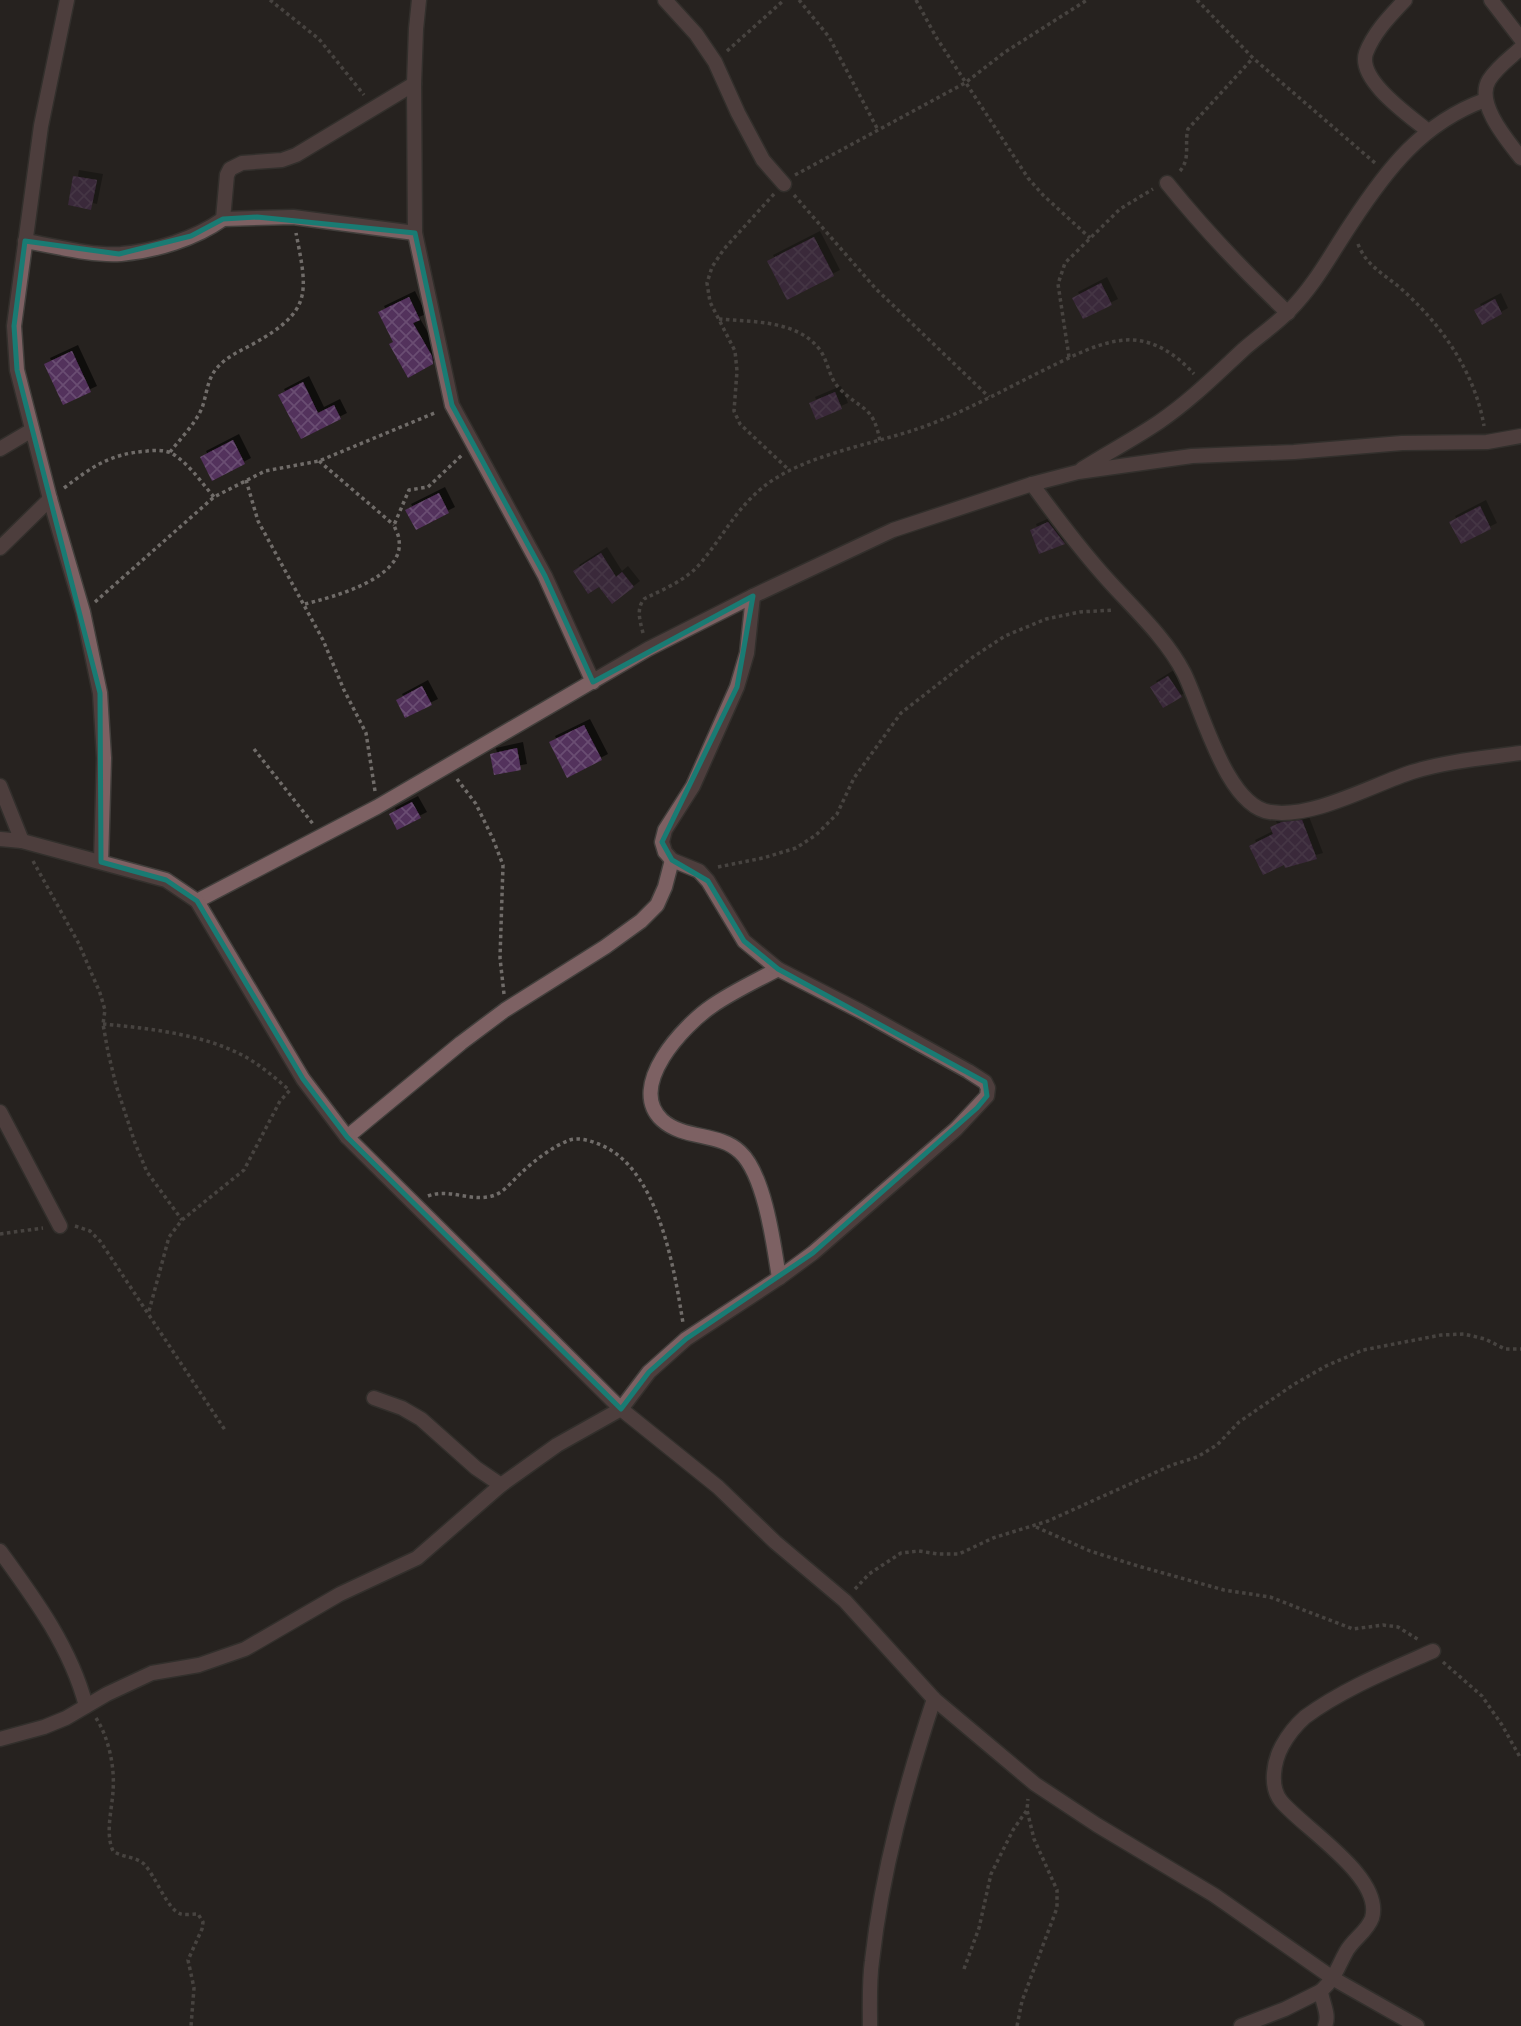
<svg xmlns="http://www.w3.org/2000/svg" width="1521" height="2026" font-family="Quicksand,sans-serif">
	<defs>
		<pattern id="building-cross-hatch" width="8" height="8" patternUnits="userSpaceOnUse" patternTransform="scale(1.75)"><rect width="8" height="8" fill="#52305c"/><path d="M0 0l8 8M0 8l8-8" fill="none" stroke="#6a4d72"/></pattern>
		<filter id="shadow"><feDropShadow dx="6" dy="-6" stdDeviation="0" flood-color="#0009"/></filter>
	</defs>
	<rect width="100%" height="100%" fill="#26221f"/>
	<g fill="url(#building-cross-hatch)" filter="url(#shadow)">
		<polygon points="73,176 97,180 91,210 68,205"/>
		<polygon points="814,237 834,276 787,300 767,261"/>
		<polygon points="1101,283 1112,305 1083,319 1072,298"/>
		<polygon points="409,297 420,320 413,323 432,356 433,364 408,378 389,344 393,342 378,312"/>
		<polygon points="1495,299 1502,314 1482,325 1474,310"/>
		<polygon points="72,351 91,392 63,405 44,364"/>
		<polygon points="303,382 318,413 334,405 341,419 301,439 278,395"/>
		<polygon points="835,392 842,409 816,420 809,403"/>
		<polygon points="233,440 245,464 212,481 200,457"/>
		<polygon points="439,493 449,513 416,530 405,510"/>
		<polygon points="1480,506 1491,529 1461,544 1449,522"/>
		<polygon points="1048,522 1065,544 1039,554 1030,530"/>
		<polygon points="601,553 616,577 622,572 634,587 612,604 599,587 588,594 573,571"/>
		<polygon points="1168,676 1182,697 1163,708 1150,687"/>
		<polygon points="422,686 432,705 405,718 396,700"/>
		<polygon points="584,725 602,760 567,778 549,742"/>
		<polygon points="517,748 521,770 494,775 490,754"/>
		<polygon points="412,802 421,818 397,830 389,814"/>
		<polygon points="1302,820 1317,859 1285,868 1284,865 1263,875 1249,846 1273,834 1270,827 1282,822"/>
	</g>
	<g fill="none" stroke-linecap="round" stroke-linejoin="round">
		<defs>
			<g id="minor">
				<polyline points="67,0 41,126 14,326 17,370 50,499 83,612 100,693 104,758 101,862"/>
				<polyline points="419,0 416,29 414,84 415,233 452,405 545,576 593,682"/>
				<polyline points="665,0 696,34 715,62 738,113 763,160 784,184"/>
				<path d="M1405 0C1390 16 1374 32 1366 53 1357 80 1410 116 1428 131"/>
				<polyline points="1491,0 1521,39"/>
				<path d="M1521 48C1510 58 1497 67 1489 80 1475 103 1507 140 1521 158"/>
				<path d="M1167 183C1204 229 1245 272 1288 313"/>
				<polyline points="223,219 293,217 415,233"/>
				<path d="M25 241C55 246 90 256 121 254 155 251 195 239 223 219L227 175 230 169 242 163 282 160 296 155 414 84"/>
				<polyline points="0,449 32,430"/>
				<path d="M1082 469C1107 453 1134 439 1159 422 1190 401 1217 374 1244 349 1259 336 1275 325 1289 311 1315 285 1331 254 1351 224 1387 169 1422 123 1485 100"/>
				<path d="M1032 484C1056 517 1080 549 1107 579 1134 609 1166 638 1184 673 1202 709 1226 806 1270 812 1312 819 1372 785 1412 772 1447 761 1485 758 1521 753"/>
				<polyline points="0,548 50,499"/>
				<polyline points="0,786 22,841"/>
				<polyline points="197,901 377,807 648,649 753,596 893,530 1032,484 1078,472 1192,456 1294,452 1402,443 1487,442 1521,436"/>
				<path d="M778 969C756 981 732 992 712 1006 684 1025 626 1086 662 1120 684 1140 719 1132 740 1152 765 1175 774 1246 779 1278"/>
				<polyline points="0,1112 60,1226"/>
				<polyline points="347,1137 461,1043 505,1010 605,947 641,921 657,905 665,887 672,860"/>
				<polyline points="374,1398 402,1408 421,1419 476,1468 501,1485"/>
				<path d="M0 1551C35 1599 71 1648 86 1706"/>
				<polyline points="0,1739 44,1727 66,1718 107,1694 152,1673 199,1665 245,1649 340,1594 417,1558 501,1485 557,1445 621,1409 649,1372 686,1339 779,1278 813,1253 956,1129 987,1096 988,1088 985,1082 968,1071 860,1011 778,969 744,941 708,881 699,871 672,860 665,852 662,842 665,830 693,786 737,687 747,653 753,596"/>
				<path d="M870 2026C870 2005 869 1982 872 1961 882 1871 906 1784 934 1699"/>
				<polyline points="1241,2026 1285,2009 1321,1991"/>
				<path d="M1325 2026C1330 2014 1322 2003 1321 1991 1336 1977 1337 1968 1346 1952 1353 1939 1367 1932 1372 1918 1384 1877 1303 1828 1281 1801 1269 1786 1274 1761 1282 1746 1288 1735 1296 1725 1305 1717 1343 1689 1390 1670 1433 1651"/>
			</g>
			<polyline id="tertiary" points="0,839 22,841 166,880 197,901 303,1079 347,1137 621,1409 718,1487 775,1542 845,1601 934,1699 1035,1784 1097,1825 1214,1895 1334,1979 1417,2026"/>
		</defs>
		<use href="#minor" stroke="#423f3c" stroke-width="17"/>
		<use href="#tertiary" stroke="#423f3c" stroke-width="17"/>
		<g stroke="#706c69" stroke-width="3.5" stroke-dasharray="3.5 3.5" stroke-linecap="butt">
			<polyline points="270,0 319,39 364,95"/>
			<polyline points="799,0 829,37 878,130"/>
			<polyline points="916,0 936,37 1028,178 1043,195 1090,238"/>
			<polyline points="1197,0 1253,58 1375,163"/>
			<polyline points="727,51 784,0"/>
			<path d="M1180 171C1191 158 1184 144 1188 129L1253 58"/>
			<polyline points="795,175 965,83 1005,52 1087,0"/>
			<polyline points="774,194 724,249 712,267 707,283 710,302 735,351 737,371 734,411 740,424 789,470"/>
			<polyline points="794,195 876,289 989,397"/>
			<path d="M1358 244C1366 265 1382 273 1398 286 1440 322 1475 372 1484 426"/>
			<path d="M719 319C752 322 798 320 820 350 828 361 829 378 839 388 861 411 873 404 880 441"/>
			<polyline points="1069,357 1058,284 1065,263 1120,209 1153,189"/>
			<path d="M170 452C181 438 195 424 202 408 207 394 207 379 217 368 226 357 240 351 253 344 312 311 308 294 296 233"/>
			<polyline points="319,461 394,525"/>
			<polyline points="246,480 258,521 323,640 344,690 366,733 375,791"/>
			<path d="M64 488C93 466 110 454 147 451 155 450 167 450 173 454 190 465 201 482 214 497"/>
			<polyline points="95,602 214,497 265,471 319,461 437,412"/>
			<path d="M305 604C332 597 405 579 399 540 399 535 395 529 394 525L409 490 428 487 462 455"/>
			<path d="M643 633C640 621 636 609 644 599 662 590 684 581 698 566 721 540 735 510 762 488 802 455 871 445 920 428 965 412 1007 388 1050 367 1073 356 1099 342 1125 340 1152 338 1176 354 1194 374"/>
			<polyline points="254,749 313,824"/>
			<polyline points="457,779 476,804 493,839 503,865 500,958 504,994"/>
			<polyline points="33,861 79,944 100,993 105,1010 103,1024 108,1052 116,1085 135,1143 147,1172 182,1220"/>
			<polyline points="718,867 763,858 796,848 816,835 837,814 854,778 901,713 973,657 1005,636 1046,619 1080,612 1114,610"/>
			<path d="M103 1024C146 1028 201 1034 240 1054 258 1063 273 1076 288 1089"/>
			<path d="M428 1196C449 1188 471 1202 492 1196 504 1193 512 1181 521 1173 534 1161 553 1146 570 1140 580 1137 591 1141 601 1145 658 1169 674 1267 683 1323"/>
			<polyline points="75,1226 90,1231 100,1241 225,1430"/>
			<polyline points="0,1234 43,1228"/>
			<polyline points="149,1311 169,1237 182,1220 244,1170 280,1101 291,1089"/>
			<polyline points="1036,1527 1090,1551 1138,1566 1224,1590 1270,1597 1353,1629 1383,1625 1398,1627 1419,1640"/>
			<polyline points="855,1589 869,1574 901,1553 919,1551 938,1554 959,1554 993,1538 1048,1521 1172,1465 1197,1457 1217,1445 1239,1422 1293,1385 1326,1366 1363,1350 1441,1335 1464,1334 1485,1339 1505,1349 1521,1349"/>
			<polyline points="1443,1662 1482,1696 1502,1725 1521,1759"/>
			<path d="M96 1718C109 1738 115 1768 113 1791 112 1810 105 1833 113 1851 123 1858 135 1856 144 1864 155 1875 168 1911 181 1914 186 1915 193 1914 198 1914L203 1922 202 1929 188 1960 194 1988 191 2026"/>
			<polyline points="964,1969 979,1928 991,1874 1013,1830 1027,1810"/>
			<polyline points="1017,2026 1022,2001 1057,1908 1057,1890 1034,1839 1027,1810 1028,1799"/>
		</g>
		<use href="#minor" stroke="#7d6163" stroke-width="14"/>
		<use href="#tertiary" stroke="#7d6163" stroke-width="14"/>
	</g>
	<path d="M0 0H1521V2026H0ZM257 217 415 233 452 405 545 576 593 682 753 596 737 687 662 842 672 860 708 881 744 941 778 969 985 1082 987 1096 977 1108 813 1253 686 1339 649 1372 621 1409 347 1137 303 1079 197 901 166 880 101 862 100 693 17 370 14 326 25 241 119 254 191 236 223 219Z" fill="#26221f" fill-opacity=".55" fill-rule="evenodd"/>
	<path fill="none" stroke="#197b73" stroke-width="5" stroke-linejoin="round" d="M257 217 415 233 452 405 545 576 593 682 753 596 737 687 662 842 672 860 708 881 744 941 778 969 985 1082 987 1096 977 1108 813 1253 686 1339 649 1372 621 1409 347 1137 303 1079 197 901 166 880 101 862 100 693 17 370 14 326 25 241 119 254 191 236 223 219Z"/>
</svg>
